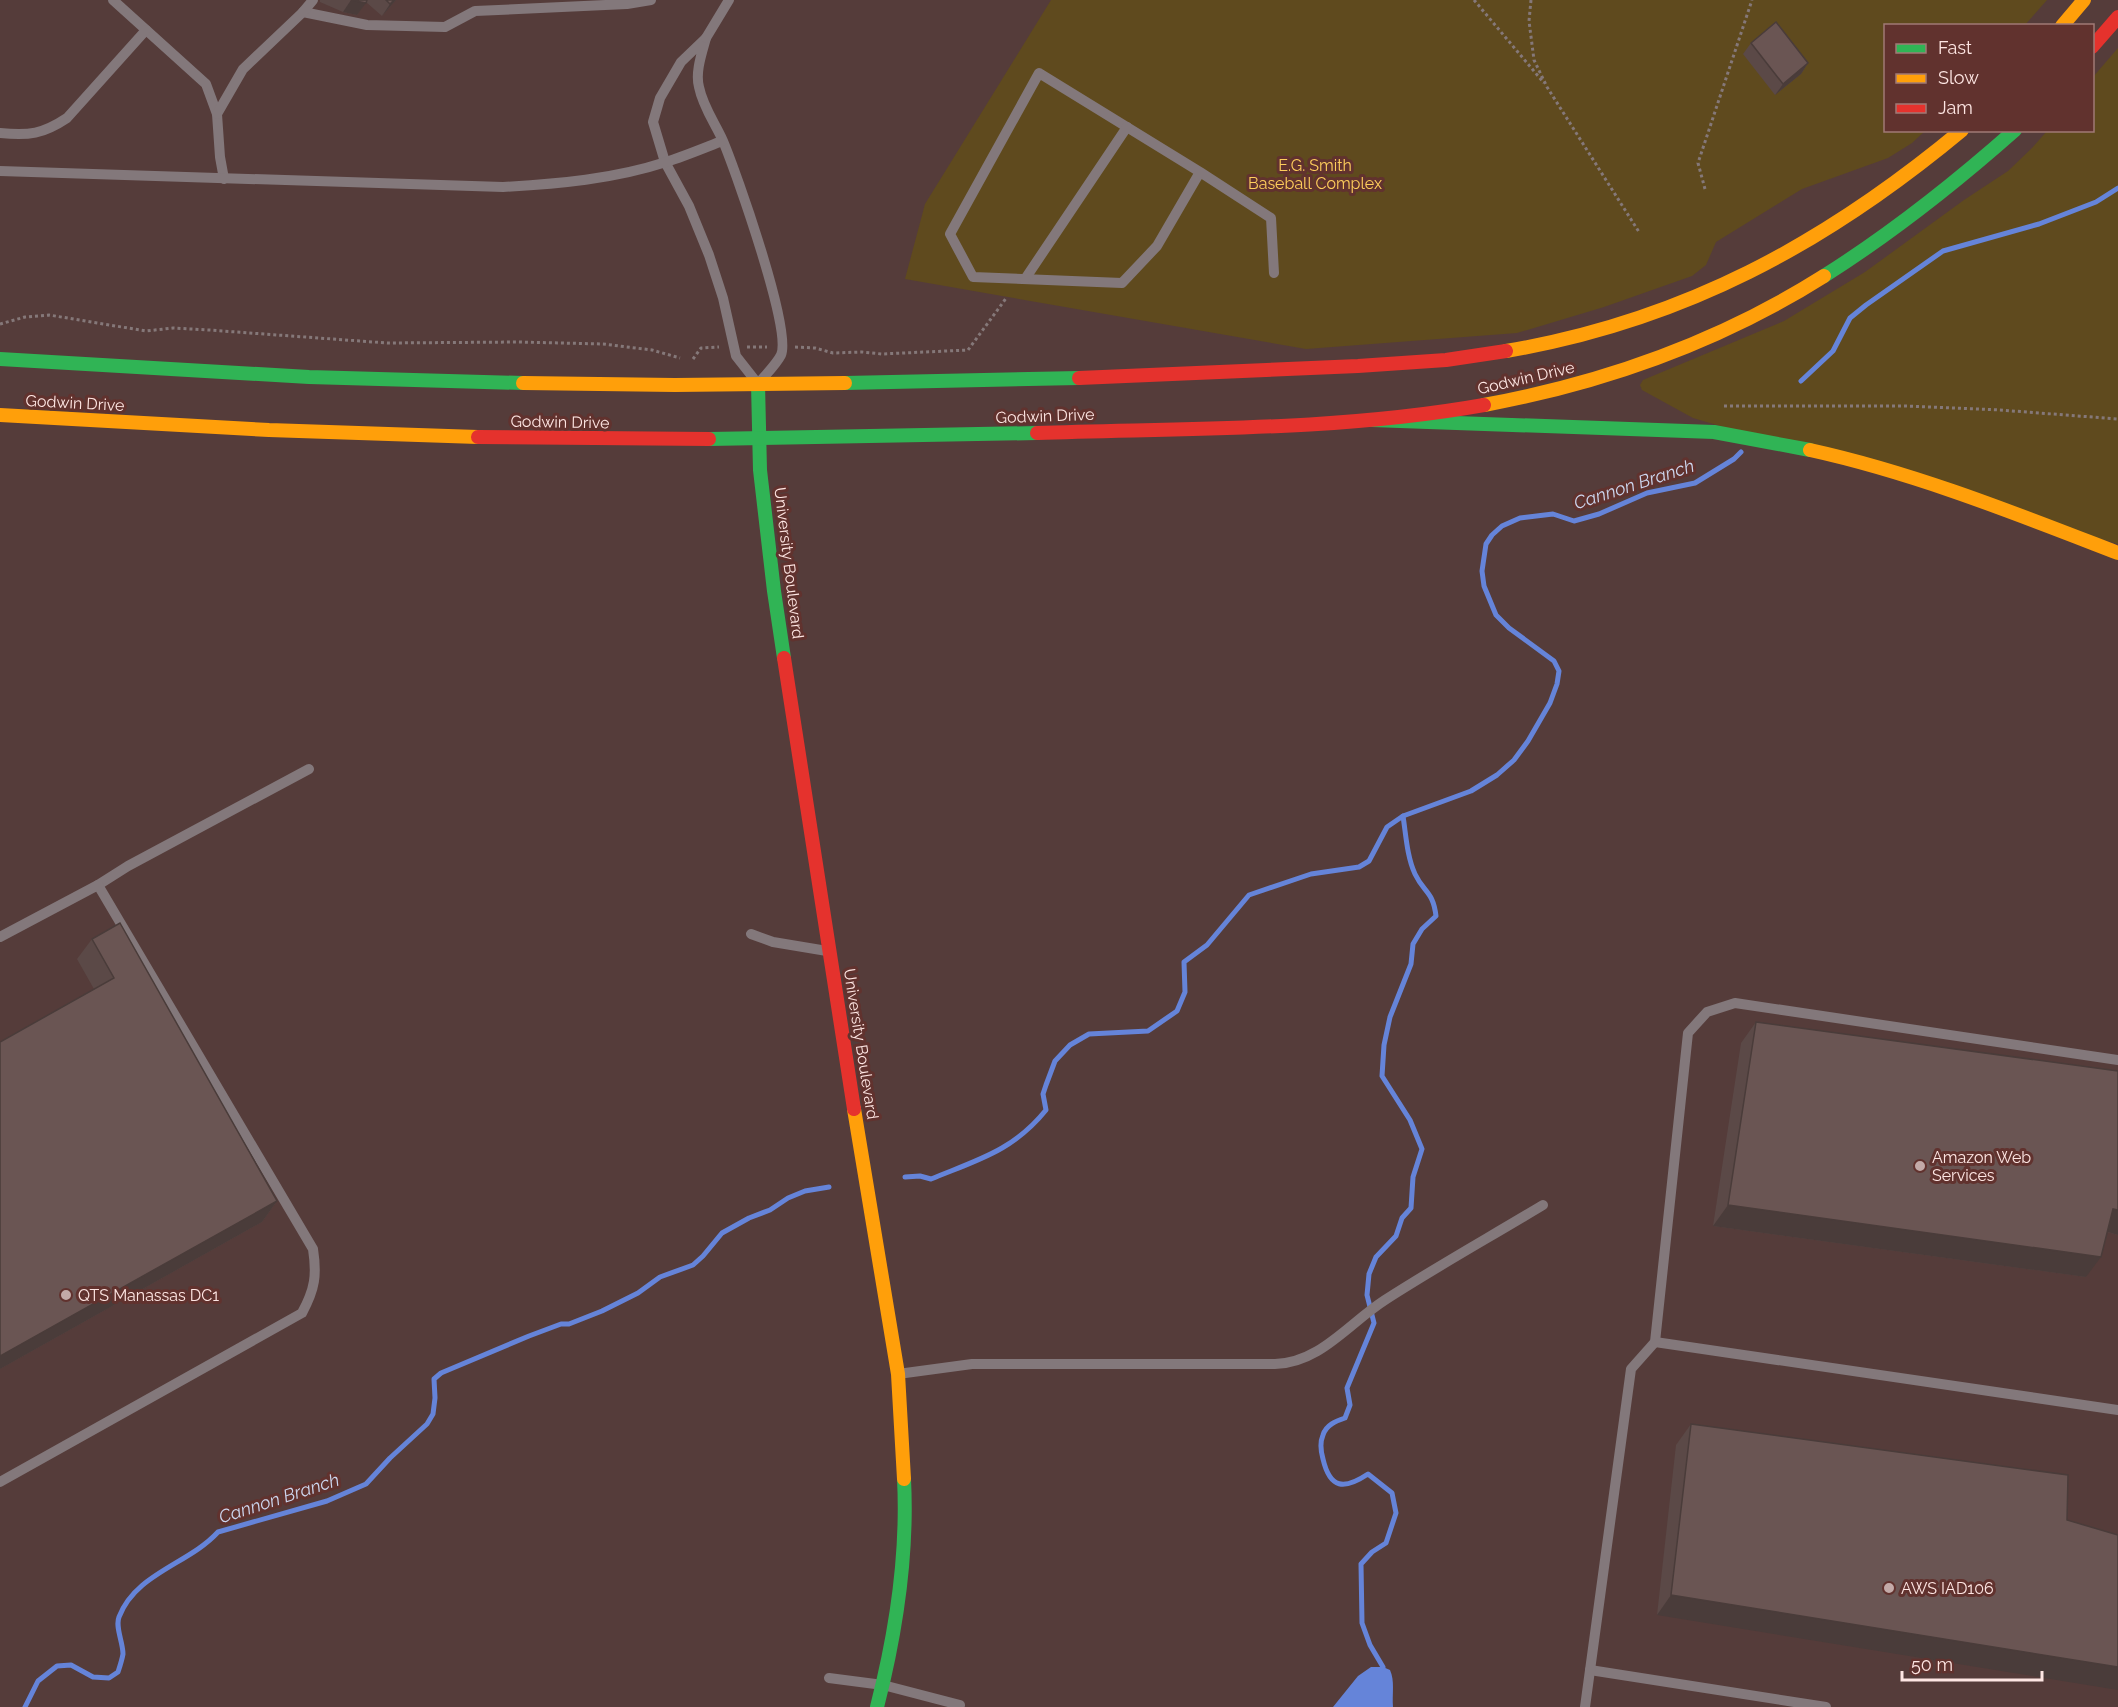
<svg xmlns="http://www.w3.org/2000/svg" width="2118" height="1707" font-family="Raleway,sans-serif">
	<rect width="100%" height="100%" fill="#553c3a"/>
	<g fill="#5f4a1e">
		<polygon points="1051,0 2047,0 2025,25 1886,26 1886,130 1925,131 1912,143 1888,158 1802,189 1716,242 1706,265 1692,276 1604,307 1517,333 1306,349 905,279 925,204"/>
		<polygon points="2118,48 2118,544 1693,418 1642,390 1640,385 1643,380 1784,321 1865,272 1964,200 2008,171 2032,148 2047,131 2092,130 2093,77"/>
	</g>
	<path fill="#6584d9" d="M1371 1667H1383L1390 1670C1395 1681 1392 1694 1393 1707H1333L1358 1676Z"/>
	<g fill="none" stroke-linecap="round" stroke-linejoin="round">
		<g stroke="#6584d9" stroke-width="5">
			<polyline points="1801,381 1833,351 1850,318 1866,305 1943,251 2039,224 2096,202 2118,188"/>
			<path d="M905 1177 920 1176 931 1179C977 1160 1013 1151 1046 1110L1043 1094 1046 1085 1055 1061 1070 1045 1089 1034 1148 1031 1177 1011 1185 992 1184 962 1207 945 1249 895 1311 874 1359 867 1369 861 1387 827 1403 816 1471 791 1497 775 1514 760 1528 741 1550 703 1557 684 1559 671 1554 661 1509 628 1496 615 1484 586 1482 571 1486 544 1492 535 1502 526 1520 518 1553 514 1574 521 1599 514 1647 493 1695 483 1734 459 1741 452"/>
			<path d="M1383 1667 1370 1645 1362 1623 1361 1564 1372 1552 1386 1543 1396 1513 1392 1493 1368 1474C1344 1490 1330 1489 1323 1459 1321 1452 1320 1442 1323 1435 1326 1425 1336 1421 1345 1418L1350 1405 1347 1388 1374 1323 1367 1295 1369 1274 1376 1257 1396 1236 1402 1218 1411 1208 1413 1177 1422 1149 1410 1120 1382 1076 1384 1045 1390 1017 1411 964 1413 944 1422 929 1436 916C1433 891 1424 893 1415 874 1407 857 1406 835 1403 816"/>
			<path d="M25 1707 38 1681 57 1666 71 1665 93 1677 109 1678 118 1672C120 1666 122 1660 123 1654 123 1642 115 1627 119 1617 136 1573 189 1564 218 1532L327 1501 366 1484 390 1458 427 1424 433 1414 435 1398 434 1379 441 1373 529 1336 561 1324H569L602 1311 638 1293 660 1277 693 1265 703 1256 722 1233 749 1218 770 1210 788 1198 805 1191 829 1187"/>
		</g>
		<g stroke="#857879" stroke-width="3" stroke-dasharray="3 3" stroke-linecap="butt">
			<polyline points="1474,0 1544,83"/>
			<polyline points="1531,0 1529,21 1534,60 1547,87 1639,232"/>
			<polyline points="1705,189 1698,163 1752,0"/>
			<polyline points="0,324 25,317 49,315 146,331 173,328 209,330 387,343 518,342 603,344 652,350 680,358"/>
			<polyline points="747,347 767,347"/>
			<polyline points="795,347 815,348 833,353 862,352 882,354 968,350 1007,297"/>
			<polyline points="693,359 701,348 719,347"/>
			<polyline points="1724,406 1905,406 2000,410 2118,419"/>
		</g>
		<g stroke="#83787b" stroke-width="10">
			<polyline points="113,0 206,84 217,114 220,157 224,179"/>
			<polyline points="303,12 367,25 445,27 475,11 627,4 651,0"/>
			<path d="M706 38C702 53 695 72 699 87 703 107 715 123 723 141 736 172 792 330 781 355 776 365 765 375 758 384L736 356 723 298 709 255 689 206 665 162 653 122 660 98 681 62Z"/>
			<polyline points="706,38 729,0"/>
			<polyline points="217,114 243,69 303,12 313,0"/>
			<path d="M0 133C29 136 43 134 67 118L146 30"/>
			<path d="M0 171 503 187C558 184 614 179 666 162 685 156 704 148 722 141"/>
			<polyline points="1200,172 1157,246 1122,283 973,277 950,234 1039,73 1200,172 1271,218 1274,273"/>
			<polyline points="1025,279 1127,127"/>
			<polyline points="98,885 128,866 309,769"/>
			<polyline points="751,934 773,942 827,951"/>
			<path d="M0 937 98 885 313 1249C317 1275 315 1289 302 1313L0 1482"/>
			<polyline points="1655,1342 2118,1410"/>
			<path d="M898 1374 972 1364H1275C1320 1363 1349 1323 1385 1300 1436 1267 1490 1237 1543 1205"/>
			<polyline points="1590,1670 1826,1707"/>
			<polyline points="829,1678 883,1685 960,1705"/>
			<polyline points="1585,1707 1631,1369 1655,1342 1688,1033 1707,1012 1735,1003 2118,1060"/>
		</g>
		<g stroke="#30b455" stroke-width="14">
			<path d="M1824 276C1892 233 1954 184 2015 130"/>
			<polyline points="0,359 309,377 523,383"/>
			<polyline points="845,383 1079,378"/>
			<polyline points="758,384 760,470 774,591 784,658"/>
			<polyline points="1372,420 1714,432 1810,450"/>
			<polyline points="709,439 1037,433"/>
			<path d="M877 1707C896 1633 908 1556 904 1479"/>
		</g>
		<g stroke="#ff9f0a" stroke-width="14">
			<polyline points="2062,26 2084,0"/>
			<path d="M1506 351C1683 321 1825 244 1962 130"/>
			<polyline points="523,383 675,385 845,383"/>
			<path d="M1484 405C1603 383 1721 341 1824 276"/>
			<polyline points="0,415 269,430 478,437"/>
			<path d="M1810 450C1915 473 2017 514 2118 553"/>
			<polyline points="854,1109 898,1374 904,1479"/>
		</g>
		<g stroke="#e5322d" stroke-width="14">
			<polyline points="2092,47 2118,17"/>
			<polyline points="1079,378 1358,366 1446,360 1506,351"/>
			<path d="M1037 433C1186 428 1337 431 1484 405"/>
			<polyline points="478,437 709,439"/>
			<polyline points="784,658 854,1109"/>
		</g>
	</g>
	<g fill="#5b4947">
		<polygon points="320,0 396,0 382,16 366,2 357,15 343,12 320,2"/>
		<polygon points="1751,43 1808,63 1801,74 1775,95 1743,54"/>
		<polygon points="92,939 277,1201 262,1222 0,1369 0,1042 94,989 77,959"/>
		<polygon points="1756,1022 2118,1071 2118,1235 2107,1232 2086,1277 1713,1226 1741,1043"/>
		<polygon points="1691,1424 2068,1475 1657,1615 1676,1445"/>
	</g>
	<g fill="#4a3c3a">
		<polygon points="351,0 366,3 357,15 343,12"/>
		<polygon points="394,0 396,0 382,16 390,4"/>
		<polygon points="1808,63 1801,74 1775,95 1783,84"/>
		<polygon points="277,1201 262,1222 0,1369 0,1356"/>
		<polygon points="1728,1205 2101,1257 2086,1277 1713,1226"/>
		<polygon points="2113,1209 2118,1210 2118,1235 2098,1229"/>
		<polygon points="1671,1595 2118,1667 2118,1690 1657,1615"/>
	</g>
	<g fill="#6a5553" stroke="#4a3c3a" stroke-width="1.5">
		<polygon points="351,0 367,0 366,3"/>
		<polygon points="386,0 394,0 390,4"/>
		<polygon points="1776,22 1808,63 1783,84 1751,43"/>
		<polygon points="120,923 277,1201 0,1356 0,1042 114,978 92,939"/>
		<polygon points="1756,1022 2118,1071 2118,1210 2113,1209 2101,1257 1728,1205"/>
		<polygon points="1691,1424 2068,1475 2067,1520 2118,1535 2118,1667 1671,1595"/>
	</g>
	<g fill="#c3aaa8" stroke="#61322e" stroke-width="2">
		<circle cx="1920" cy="1166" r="6"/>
		<circle cx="66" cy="1295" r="6"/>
		<circle cx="1889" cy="1588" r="6"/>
	</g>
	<g text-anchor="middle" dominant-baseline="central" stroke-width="6" stroke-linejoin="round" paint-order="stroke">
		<g font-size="16" fill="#fece5c" stroke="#61322e">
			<text x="1315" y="165">E.G. Smith<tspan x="1315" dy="18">Baseball Complex</tspan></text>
		</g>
		<g font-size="16" fill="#fee6e3" stroke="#61322e">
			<text transform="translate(1526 378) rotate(-13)">Godwin Drive</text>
			<text transform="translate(75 403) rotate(3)">Godwin Drive</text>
			<text transform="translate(1045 416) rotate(-2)">Godwin Drive</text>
			<text transform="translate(560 422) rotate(1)">Godwin Drive</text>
			<text transform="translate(789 563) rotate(83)">University Boulevard</text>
			<text transform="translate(861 1044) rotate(81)">University Boulevard</text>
		</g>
		<g font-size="16" fill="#fee6e3" stroke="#61322e" text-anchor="start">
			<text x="1932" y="1157">Amazon Web<tspan x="1932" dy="18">Services</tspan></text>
			<text x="78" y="1295">QTS Manassas DC1</text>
			<text x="1901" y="1588">AWS IAD106</text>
		</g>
		<g font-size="18" font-style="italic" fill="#ccd6ee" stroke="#61322e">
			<text transform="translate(1634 484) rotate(-18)">Cannon Branch</text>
			<text transform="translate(279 1498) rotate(-18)">Cannon Branch</text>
		</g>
	</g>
	<rect x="1884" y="24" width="210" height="108" fill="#61322e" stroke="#a07a76" stroke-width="1.5"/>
	<rect x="1896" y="44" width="30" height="9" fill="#30b455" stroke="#a07a76" stroke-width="1.5"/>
	<text x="1938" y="54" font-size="18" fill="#fee6e3">Fast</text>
	<rect x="1896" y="74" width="30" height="9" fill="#ff9f0a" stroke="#a07a76" stroke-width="1.5"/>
	<text x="1938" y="84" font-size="18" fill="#fee6e3">Slow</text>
	<rect x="1896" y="104" width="30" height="9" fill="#e5322d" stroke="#a07a76" stroke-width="1.5"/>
	<text x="1938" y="114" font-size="18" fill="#fee6e3">Jam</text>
	<path d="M1902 1671v9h140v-9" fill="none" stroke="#fee6e3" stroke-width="3"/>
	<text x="1911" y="1671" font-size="18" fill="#fee6e3" stroke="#61322e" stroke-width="4.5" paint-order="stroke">50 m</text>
</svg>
